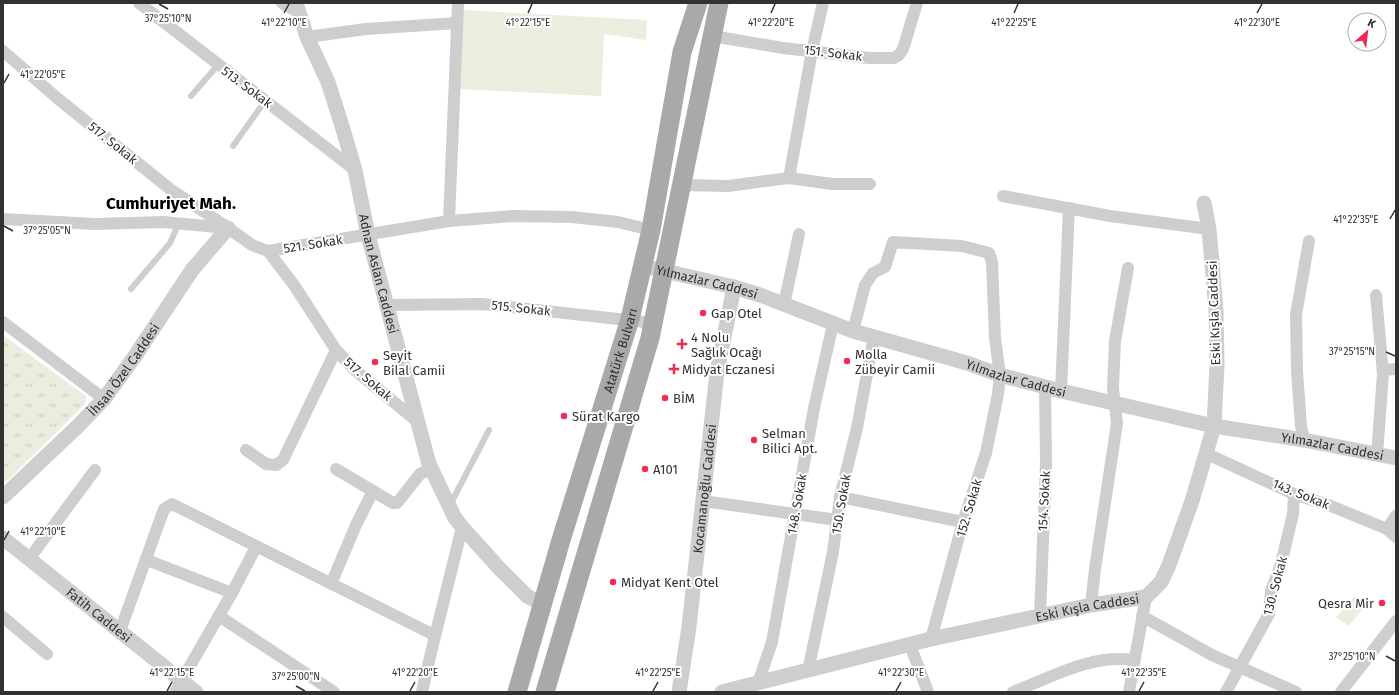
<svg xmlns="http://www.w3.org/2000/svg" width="1399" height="695" font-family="'Fira Sans',sans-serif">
	<defs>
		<pattern id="park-tufts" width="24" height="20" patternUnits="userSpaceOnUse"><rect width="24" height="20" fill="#e9eedf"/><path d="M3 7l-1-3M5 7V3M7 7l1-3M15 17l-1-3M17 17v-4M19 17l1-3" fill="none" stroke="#c8cdc0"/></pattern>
	</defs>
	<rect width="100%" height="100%" fill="#fff"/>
	<g fill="#e9eedf">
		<polygon points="463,10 647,20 646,40 604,34 601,96 458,89"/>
		<polygon points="1354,597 1365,606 1349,626 1336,617"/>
	</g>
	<polygon fill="url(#park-tufts)" points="3,335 86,396 86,403 6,482 3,478"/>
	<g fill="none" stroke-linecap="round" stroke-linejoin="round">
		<g stroke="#cecece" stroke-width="6">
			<polyline points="191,96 218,65"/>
			<polyline points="233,146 265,101"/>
			<polyline points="131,289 170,243 179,223"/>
			<polyline points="450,505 489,430"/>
		</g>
		<g stroke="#cecece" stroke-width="12">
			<polyline points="139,3 355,170"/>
			<polyline points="282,3 298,12"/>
			<polyline points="712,36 783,48 869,58 894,58 899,55 903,49 917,3"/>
			<polyline points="307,37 366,29 457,23"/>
			<polyline points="3,51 57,98 170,189 227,227"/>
			<polyline points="789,178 812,51 823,3"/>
			<polyline points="683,185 728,186 789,178 832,184 870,184"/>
			<polyline points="1003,196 1110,216 1209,229"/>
			<polyline points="3,219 95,224 163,222 228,228 252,245 268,251 449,221 512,216 572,217 618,222 651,230"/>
			<polyline points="449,221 458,3"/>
			<polyline points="268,251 294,285 336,350 355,370 418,422"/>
			<polyline points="1376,295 1383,374 1377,455"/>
			<polyline points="388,305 483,304 654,323"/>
			<polyline points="784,305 799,234"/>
			<polyline points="3,322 104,399"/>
			<polyline points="853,331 865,285 873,273 885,267 893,242 962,246 989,253 992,262 995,338 1000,375 998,394 986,453 963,522 931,639"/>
			<polyline points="1383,370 1396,369"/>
			<polyline points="1061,391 1069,208"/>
			<polyline points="1304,440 1301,426 1297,371 1296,315 1309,241"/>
			<polyline points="246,450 266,464 276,465 283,460 336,350"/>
			<polyline points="1205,453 1294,494 1331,506 1387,529 1396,537"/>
			<polyline points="336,469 393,503 397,503 420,474 431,469"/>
			<polyline points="840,497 963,522"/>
			<polyline points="703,501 837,520"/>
			<polyline points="1387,529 1396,516"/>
			<polyline points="29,559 95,470"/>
			<polyline points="147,560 232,593"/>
			<polyline points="331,584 356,525 373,491"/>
			<polyline points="1091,605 1095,569 1117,423 1113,388 1115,341 1128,268"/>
			<polyline points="219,616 334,692"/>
			<polyline points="1040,616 1046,464 1045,386"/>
			<polyline points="1142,616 1212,655 1296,692"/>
			<polyline points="3,617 47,654"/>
			<polyline points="120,631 164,509 172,504 434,635"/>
			<polyline points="910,645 928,692"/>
			<polyline points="808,671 833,552 840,497 857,428 874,336"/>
			<polyline points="758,683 772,642 814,408 833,324"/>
			<polyline points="175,692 232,593 256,547"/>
			<path d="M422 692C434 637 449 582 462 527"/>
			<path d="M1013 692C1052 677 1091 654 1134 660"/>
			<polyline points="1129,692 1146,597"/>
			<polyline points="1226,692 1269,614 1271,591 1281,564 1293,514 1294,494"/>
			<polyline points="1341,692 1396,621"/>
		</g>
		<g stroke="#cecece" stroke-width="15">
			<path id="s1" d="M296 3 307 37 328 82 342 126 355 170 368 235 429 464 455 518 462 527 498 567 527 596 542 604"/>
			<path id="s2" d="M643 266 734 287 760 295 853 331 967 363 1000 375 1061 391 1214 426 1304 440 1396 458"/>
			<path id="s3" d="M3 497 78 426 104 399 135 356 192 270 228 228"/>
			<path id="s4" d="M3 538 196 692"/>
			<path id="s5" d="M679 692 689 627 717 372 734 287"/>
			<path id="s6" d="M722 692 931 639 1091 605 1146 597 1161 582 1169 565 1192 501 1214 426 1217 365 1216 310 1209 229 1204 203"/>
		</g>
		<g stroke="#a9a9a9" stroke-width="19">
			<path id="s7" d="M517 692 561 540 630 319 651 230 682 52 698 3"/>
			<polyline points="545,692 650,338 719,3"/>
		</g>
	</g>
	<path fill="none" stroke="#313131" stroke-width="1.5" d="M159 4 168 9M284 13 289 4M528 13 532 4M771 13 775 4M1014 13 1018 4M1257 13 1262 4M4 83 9 74M1390 219 1395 210M4 226 13 231M1386 352 1395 356M4 540 9 531M1386 656 1395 661M296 686 305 691M167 691 172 682M410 691 415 682M653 691 658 682M896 691 901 682M1139 691 1144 682"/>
	<g fill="#ef2c54" stroke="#fff" stroke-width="1.5">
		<circle cx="703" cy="313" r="4"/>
		<path d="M680 338h4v4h4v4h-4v4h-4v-4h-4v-4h4z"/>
		<circle cx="847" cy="361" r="4"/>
		<circle cx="375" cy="362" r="4"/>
		<path d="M672 363h4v4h4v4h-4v4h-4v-4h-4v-4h4z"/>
		<circle cx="665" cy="398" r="4"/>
		<circle cx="564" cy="416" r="4"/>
		<circle cx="754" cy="440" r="4"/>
		<circle cx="645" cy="469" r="4"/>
		<circle cx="613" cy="582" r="4"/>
		<circle cx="1382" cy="603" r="4"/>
	</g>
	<g text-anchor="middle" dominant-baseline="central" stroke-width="4" stroke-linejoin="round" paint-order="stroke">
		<g font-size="13" fill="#313131" stroke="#fff">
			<text transform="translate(833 53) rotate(7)">151. Sokak</text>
			<text transform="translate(247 87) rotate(37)">513. Sokak</text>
			<text transform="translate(113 143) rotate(39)">517. Sokak</text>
			<text transform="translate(313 244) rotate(-9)">521. Sokak</text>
			<text stroke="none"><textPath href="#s1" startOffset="284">Adnan Aslan Caddesi</textPath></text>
			<text stroke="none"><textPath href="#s2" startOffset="66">Yılmazlar Caddesi</textPath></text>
			<text transform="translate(521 308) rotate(6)">515. Sokak</text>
			<text transform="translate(1214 313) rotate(-92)">Eski Kışla Caddesi</text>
			<text stroke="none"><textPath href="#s7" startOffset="357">Atatürk Bulvarı</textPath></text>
			<text stroke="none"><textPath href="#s3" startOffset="176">İhsan Özel Caddesi</textPath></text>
			<text stroke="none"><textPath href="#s2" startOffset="390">Yılmazlar Caddesi</textPath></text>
			<text transform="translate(368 379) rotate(41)">517. Sokak</text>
			<text stroke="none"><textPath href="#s2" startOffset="714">Yılmazlar Caddesi</textPath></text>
			<text stroke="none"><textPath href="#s5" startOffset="205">Kocamanoğlu Caddesi</textPath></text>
			<text transform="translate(1301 494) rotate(22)">143. Sokak</text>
			<text transform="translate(1044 501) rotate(-87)">154. Sokak</text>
			<text transform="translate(797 504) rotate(-80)">148. Sokak</text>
			<text transform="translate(841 504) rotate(-80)">150. Sokak</text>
			<text transform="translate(969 508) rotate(-73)">152. Sokak</text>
			<text transform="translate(1275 586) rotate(-75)">130. Sokak</text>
			<text stroke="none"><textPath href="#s6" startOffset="375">Eski Kışla Caddesi</textPath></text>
			<text stroke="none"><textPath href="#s4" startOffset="123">Fatih Caddesi</textPath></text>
		</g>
		<g font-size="13" fill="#313131" stroke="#fff" text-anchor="start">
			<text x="711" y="313">Gap Otel</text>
			<text x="691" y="337">4 Nolu<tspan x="691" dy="15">Sağlık Ocağı</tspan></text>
			<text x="855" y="354">Molla<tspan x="855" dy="15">Zübeyir Camii</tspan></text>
			<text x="383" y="355">Seyit<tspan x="383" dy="15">Bilal Camii</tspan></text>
			<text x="682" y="369">Midyat Eczanesi</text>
			<text x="673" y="398">BİM</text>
			<text x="572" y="416">Sürat Kargo</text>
			<text x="762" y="433">Selman<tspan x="762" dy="15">Bilici Apt.</tspan></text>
			<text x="653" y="469">A101</text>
			<text x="621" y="582">Midyat Kent Otel</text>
			<text x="1374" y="603" text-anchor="end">Qesra Mir</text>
		</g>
		<g font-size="17" font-weight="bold" fill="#000" stroke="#fff">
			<text x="171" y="203">Cumhuriyet Mah.</text>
		</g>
	</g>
	<g font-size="10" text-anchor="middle" fill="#313131" stroke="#fff" stroke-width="4" stroke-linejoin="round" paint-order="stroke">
		<text x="168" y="22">37°25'10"N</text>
		<text x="528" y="26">41°22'15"E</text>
		<text x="771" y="26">41°22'20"E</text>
		<text x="1014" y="26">41°22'25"E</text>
		<text x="1257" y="26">41°22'30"E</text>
		<text x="284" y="26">41°22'10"E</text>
		<text x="43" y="78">41°22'05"E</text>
		<text x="1356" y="223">41°22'35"E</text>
		<text x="47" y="234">37°25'05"N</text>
		<text x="1352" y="355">37°25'15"N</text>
		<text x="43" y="535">41°22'10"E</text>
		<text x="1352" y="660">37°25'10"N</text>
		<text x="172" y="676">41°22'15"E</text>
		<text x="415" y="676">41°22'20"E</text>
		<text x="658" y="676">41°22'25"E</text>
		<text x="901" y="676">41°22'30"E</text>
		<text x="1144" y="676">41°22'35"E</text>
		<text x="296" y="680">37°25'00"N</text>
	</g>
	<rect width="1399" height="695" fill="none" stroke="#313131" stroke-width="8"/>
	<g transform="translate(1367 32) rotate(28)"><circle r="19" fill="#ffffff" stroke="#adadad"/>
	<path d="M0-3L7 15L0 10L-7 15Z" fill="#ef2c54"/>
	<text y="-6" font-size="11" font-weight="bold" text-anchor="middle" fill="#313131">K</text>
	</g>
</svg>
